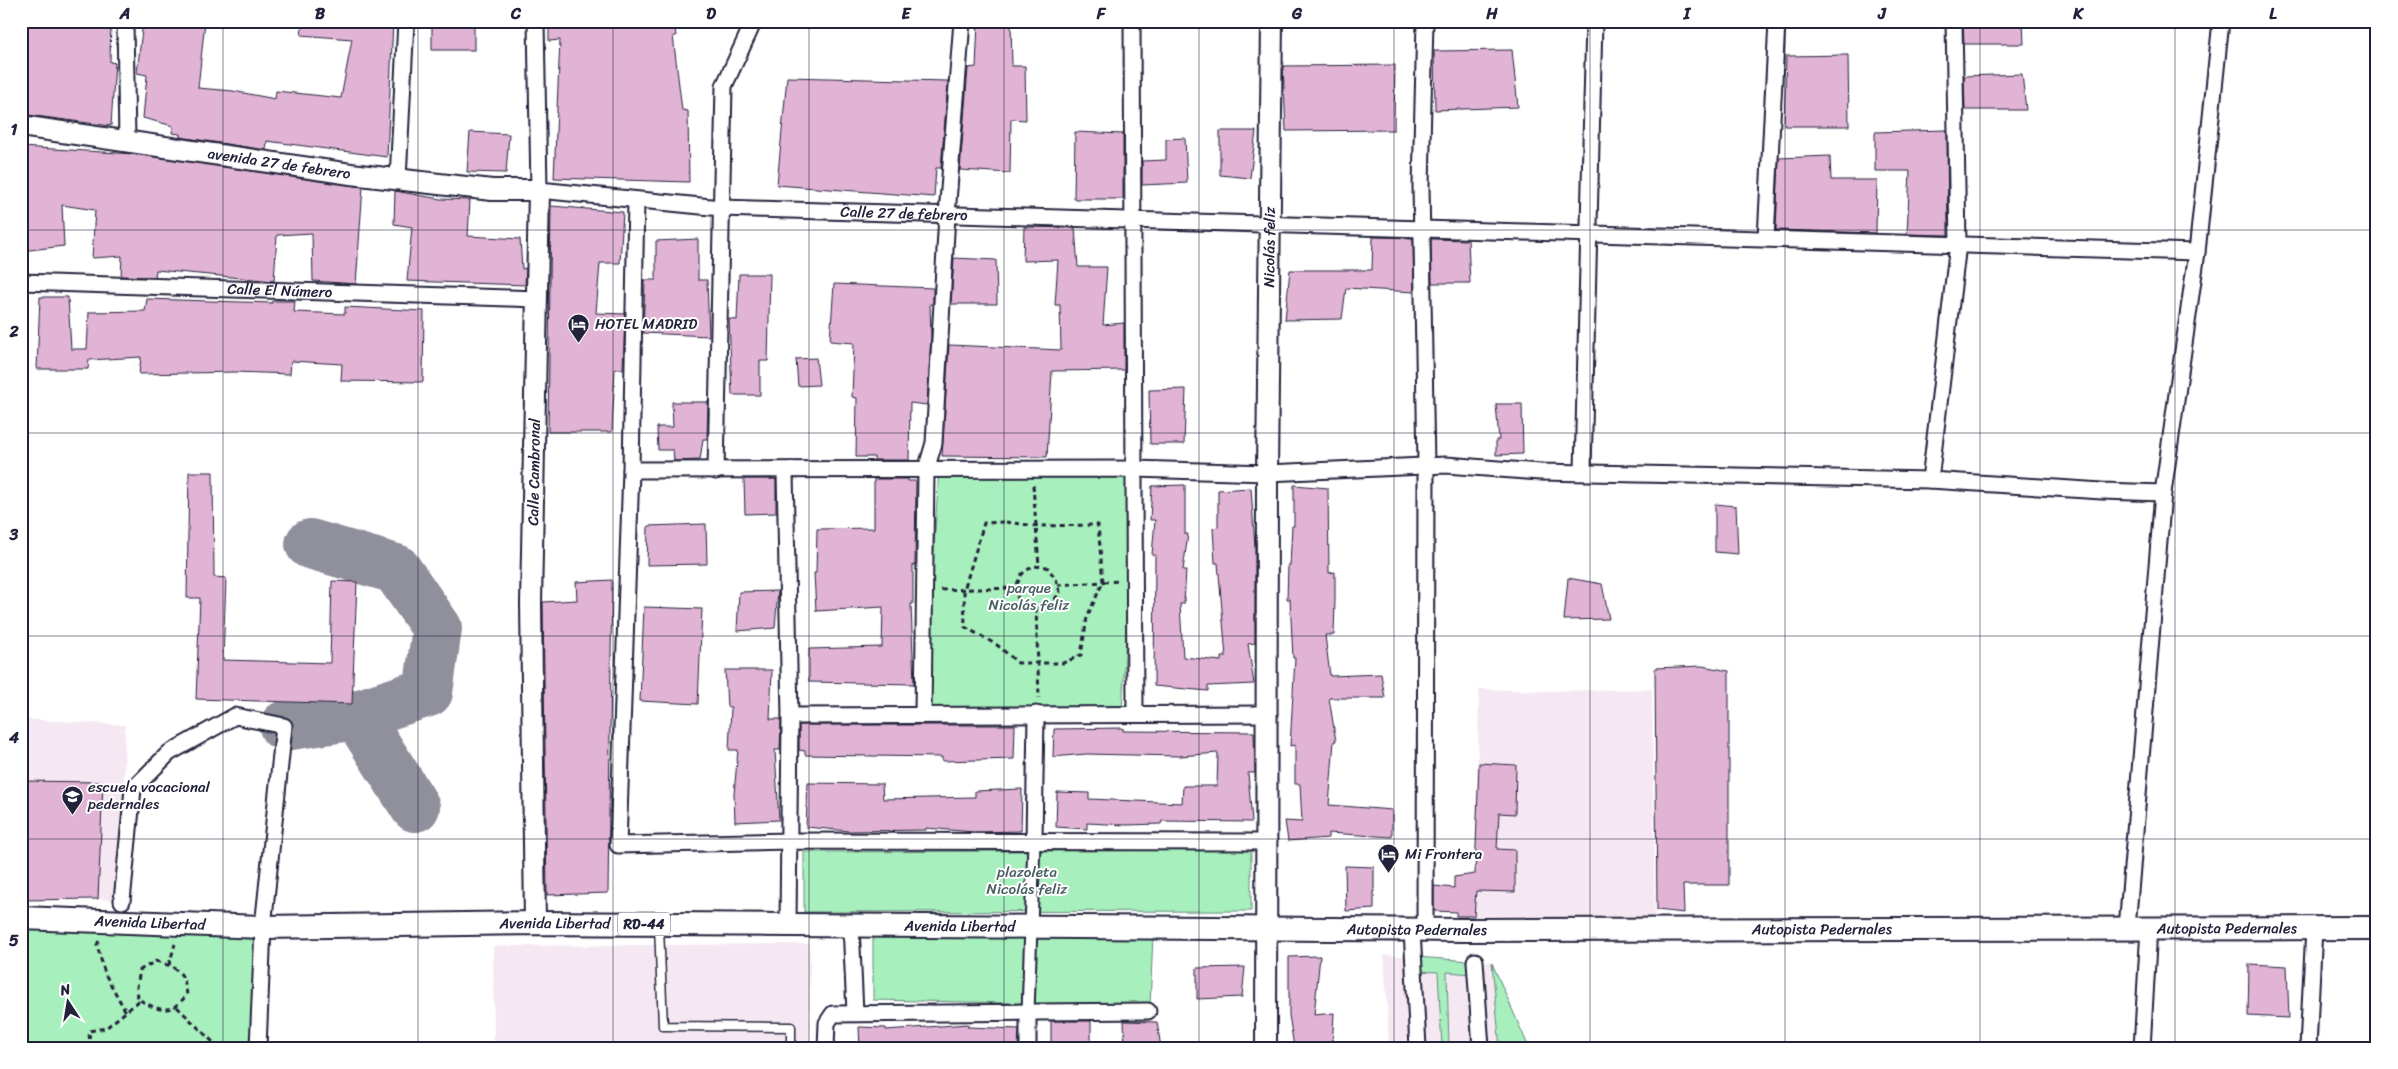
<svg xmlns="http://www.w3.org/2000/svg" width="2398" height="1069" font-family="Sriracha,sans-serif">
	<rect width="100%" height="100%" fill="#fff"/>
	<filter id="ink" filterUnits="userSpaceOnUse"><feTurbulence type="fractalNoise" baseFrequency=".02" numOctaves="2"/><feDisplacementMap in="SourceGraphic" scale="10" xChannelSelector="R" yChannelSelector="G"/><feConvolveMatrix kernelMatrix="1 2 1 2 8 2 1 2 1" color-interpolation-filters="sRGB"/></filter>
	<g filter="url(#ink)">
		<g fill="#f6e8f2">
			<polygon points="1479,689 1546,691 1652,689 1655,919 1474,916"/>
			<polygon points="22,719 125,725 122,901 21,892"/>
			<polygon points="810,944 810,1048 494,1048 493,946"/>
			<polygon points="1384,955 1492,962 1529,1048 1389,1048"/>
		</g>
		<g fill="#a7efbc" stroke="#64887c">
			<polygon points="1134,469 1122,714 923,715 939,470"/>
			<polygon points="1251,850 1251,911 804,912 804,852"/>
			<polygon points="21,918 263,927 258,1048 21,1048"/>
			<polygon points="873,935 1153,935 1150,1006 873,1000"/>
			<polygon points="1416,957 1471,961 1472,974 1447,972 1449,1048 1442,1048 1438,972 1417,971"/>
			<polygon points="1492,963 1529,1048 1500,1048"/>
		</g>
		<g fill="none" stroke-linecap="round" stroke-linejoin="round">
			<g stroke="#90909d" stroke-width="50">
				<polyline points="357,715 415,807"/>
				<polyline points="284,726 357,715 428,692 437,628 396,569 310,544"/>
			</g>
		</g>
		<g fill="#e1b3d5" stroke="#22223b">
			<polygon points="21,21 111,21 110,62 115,63 111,126 21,114"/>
			<polygon points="143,21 205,21 198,88 233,91 275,99 276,91 341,98 352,39 301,35 303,21 393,21 387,157 267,141 266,150 180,137 180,134 172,133 173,126 143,118 147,75 137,73"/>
			<rect x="432" y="21" width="42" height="29"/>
			<polygon points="549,21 674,21 676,36 673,36 682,110 688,111 689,182 554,178 560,40 549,41"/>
			<polygon points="1963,21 2023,21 2024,44 1964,44"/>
			<polygon points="978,22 1011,22 1012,66 1025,66 1026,120 1011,119 1010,173 960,170 968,68 976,67"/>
			<polygon points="1512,50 1518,107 1435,110 1434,51"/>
			<polygon points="1848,55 1849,126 1784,126 1786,56"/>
			<polygon points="1395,65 1394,130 1286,131 1283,66"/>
			<polygon points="2022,74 2026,110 1965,110 1964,76"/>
			<polygon points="787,77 948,81 941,168 936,168 934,197 777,185"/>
			<polygon points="1947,130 1948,235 1907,234 1910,171 1875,171 1875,132"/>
			<polygon points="1220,131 1256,131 1250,178 1220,175"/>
			<polygon points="470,132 509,134 506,173 467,172"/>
			<polygon points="1075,132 1123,134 1123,199 1074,199"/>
			<polygon points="1185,138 1187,183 1142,185 1142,161 1166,160 1166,139"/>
			<polygon points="21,147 134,154 363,187 356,284 313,281 312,233 277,235 274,281 156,270 155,277 121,276 122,256 92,258 95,210 62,205 64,246 21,251"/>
			<polygon points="1830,156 1831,180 1877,180 1876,233 1776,230 1779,158"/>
			<polygon points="395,191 440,199 470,200 468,236 520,239 522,269 526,268 525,285 407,281 412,227 394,224"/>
			<polygon points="551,206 623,212 620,263 600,263 596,313 625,314 623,369 615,369 612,432 548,432"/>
			<polygon points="1024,227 1075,228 1078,267 1107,267 1103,325 1124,323 1124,370 1052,371 1047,457 942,456 949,345 1061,350 1060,305 1055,305 1058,260 1023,261"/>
			<polygon points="1373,237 1413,238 1414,292 1346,288 1342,319 1285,320 1290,270 1372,270"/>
			<polygon points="698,239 698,280 707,280 709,336 643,333 645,280 656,280 656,241"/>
			<polygon points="1431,239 1468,240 1470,283 1432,283"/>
			<polygon points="954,258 996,260 997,304 951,304"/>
			<polygon points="739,274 770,274 768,361 760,361 760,395 732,395 729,319 737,320"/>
			<polygon points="834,284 933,288 933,304 930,304 931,336 927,405 910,403 909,460 874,460 874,457 856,457 857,398 852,397 854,343 830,341"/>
			<polygon points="40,297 68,297 71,349 87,349 89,312 145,311 147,299 272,303 272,301 295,301 294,312 345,314 345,307 424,311 423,382 341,381 342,364 291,361 290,374 235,372 139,374 141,357 89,360 88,369 37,369"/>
			<polygon points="816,358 819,385 798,386 796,359"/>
			<polygon points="1186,389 1184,444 1150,444 1149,390"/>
			<polygon points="672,402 708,402 707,439 703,439 700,460 674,461 673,450 658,450 657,427 673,427"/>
			<polygon points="1496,404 1522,404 1523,454 1496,455 1496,440 1499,440"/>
			<polygon points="189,472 213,472 214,577 226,578 223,660 330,663 332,581 357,582 352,704 196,699 200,598 187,598"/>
			<polygon points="744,479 776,479 776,513 745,514"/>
			<polygon points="874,479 908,479 908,481 916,481 915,565 913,565 913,604 911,604 914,684 809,682 809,649 882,647 883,607 816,611 814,573 816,573 817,529 874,528"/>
			<polygon points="1185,485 1185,534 1188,534 1183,570 1186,570 1184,604 1180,604 1183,657 1221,661 1221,657 1226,657 1218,563 1215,563 1213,528 1218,527 1218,490 1251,488 1255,547 1255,643 1248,644 1254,684 1208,686 1208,691 1154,686 1155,555 1152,555 1155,520 1150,520 1152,486"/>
			<polygon points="1294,485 1328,488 1329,573 1335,572 1335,600 1334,635 1325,635 1330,676 1381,674 1385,698 1329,698 1336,741 1334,741 1329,805 1392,810 1392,837 1328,833 1328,838 1288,841 1285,821 1302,822 1300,784 1295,784 1295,745 1290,746 1295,658 1293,658 1290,599 1287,599 1288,565 1290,565 1292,526 1294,526"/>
			<polygon points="1715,504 1736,506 1738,554 1715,552"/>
			<polygon points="706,524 707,564 647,565 648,526"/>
			<polygon points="1568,578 1602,584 1609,619 1564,620"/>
			<polygon points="612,580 608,893 547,895 543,602 577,600 576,582"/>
			<polygon points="778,591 775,628 737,631 739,592"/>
			<polygon points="644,607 702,609 698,704 640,701"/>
			<polygon points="1702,666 1729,671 1729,885 1683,885 1684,913 1657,910 1655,668"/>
			<polygon points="725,670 772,670 770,719 780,719 781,723 780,750 775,750 779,820 735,822 734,794 738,750 729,750 731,707 727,707"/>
			<polygon points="799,725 1015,725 1014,759 942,761 942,757 805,755 805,751 799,750"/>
			<polygon points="1123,728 1123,731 1254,732 1255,773 1248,773 1252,822 1162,821 1161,824 1126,825 1087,823 1087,829 1056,827 1057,792 1089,793 1089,799 1182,803 1183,786 1217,786 1218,753 1180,756 1086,754 1053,757 1054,729"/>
			<polygon points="1479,763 1516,765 1515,814 1499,813 1497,849 1515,850 1515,892 1476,891 1474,916 1456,916 1456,912 1434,911 1434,886 1454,888 1454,877 1475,874"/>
			<polygon points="21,781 103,782 98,899 21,900"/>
			<polygon points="808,783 882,784 883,799 975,797 975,791 1022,789 1021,831 974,832 926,828 926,830 849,831 806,827"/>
			<polygon points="1345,866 1374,867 1374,909 1346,911"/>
			<polygon points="1320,956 1314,1015 1334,1013 1332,1047 1294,1047 1289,1015 1289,957"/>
			<polygon points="2249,964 2287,966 2289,1018 2248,1016"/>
			<polygon points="1245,967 1242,997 1197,999 1197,968"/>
			<rect x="1051" y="1021" width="40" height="27"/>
			<polygon points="1124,1021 1157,1022 1161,1048 1125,1048"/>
			<polygon points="968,1024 968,1027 1019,1029 1018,1048 982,1048 982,1044 860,1048 859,1027 886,1028 886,1030"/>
		</g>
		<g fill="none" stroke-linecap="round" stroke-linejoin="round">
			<defs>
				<polyline id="service" points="659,926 663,1026 791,1027 791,1048"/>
				<polyline id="pedestrian" points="1028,1012 1034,842"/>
				<g id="minor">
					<polyline points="125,21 127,142"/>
					<path id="s1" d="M536 21 539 190 721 208 2197 252"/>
					<polyline points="1132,21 1135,714"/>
					<polyline points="1425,21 1421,186 1426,465 1425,929"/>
					<polyline points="398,179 406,21"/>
					<polyline points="636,200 631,470 618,845 790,841 1268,842"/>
					<polyline points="1766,238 1777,21"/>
					<path id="s2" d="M21 282 537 299"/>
					<polyline points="631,470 1134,469 1267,473 1446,465 1540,472 1930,480 2102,491 2163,493"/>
					<polyline points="716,471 724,86 754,21"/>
					<polyline points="785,471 790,716 788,926"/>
					<polyline points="1583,471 1594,21"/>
					<polyline points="1930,480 1958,244 1954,21"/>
					<polyline points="923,715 926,470 934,443 947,215 962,21"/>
					<polyline points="790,716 1268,714"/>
					<polyline points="1034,842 1036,714"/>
					<polyline points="122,901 133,789 169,753 235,716 284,726 263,927 258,1048"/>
					<polyline points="851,925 855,1013"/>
					<polyline points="2127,928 2163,493 2197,252 2221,21"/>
					<polyline points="1412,929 1418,1048"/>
					<polyline points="1475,961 1481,1048"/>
					<polyline points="1028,1012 1028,1048"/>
					<polyline points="826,1048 827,1023 833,1014 1148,1011"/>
					<polyline points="2142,1048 2149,928"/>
					<polyline points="2308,1048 2314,928"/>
				</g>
				<g id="secondary">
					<path id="s3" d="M21 126 351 174 492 190H539L531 603 535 923"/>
					<path id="s4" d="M1266 1048 1267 473 1272 21"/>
				</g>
				<g id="primary">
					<path id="s5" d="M21 918 263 927 535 923 1466 930 2377 928"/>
				</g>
			</defs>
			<use href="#service" stroke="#22223b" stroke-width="11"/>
			<use href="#pedestrian" stroke="#22223b" stroke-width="15"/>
			<use href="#minor" stroke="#22223b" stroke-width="19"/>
			<use href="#secondary" stroke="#22223b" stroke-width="24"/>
			<use href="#primary" stroke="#22223b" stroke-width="26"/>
			<g stroke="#22223b" stroke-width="3" stroke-dasharray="5 4" stroke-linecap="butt">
				<polyline points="1033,485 1039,566"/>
				<polygon points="1006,522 1036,526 1098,525 1103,582 1087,617 1081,655 1063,663 1018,663 997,645 965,627 964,590 984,523"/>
				<polyline points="1058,585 1120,581"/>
				<polyline points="941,590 1014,588"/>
				<path d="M1036 606C1024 606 1018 601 1014 590L1022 574 1033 566 1047 567 1056 579 1060 592 1052 603 1036 606 1039 698"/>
				<polyline points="99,941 97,945 105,974 126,1012"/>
				<path d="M156 961C178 968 184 971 187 995 169 1016 160 1011 138 999L137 987 140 970Z"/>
				<polyline points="169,965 175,944"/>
				<polyline points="177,1007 219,1048"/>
				<polyline points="90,1048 89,1031 106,1028 140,1000"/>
			</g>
			<use href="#service" stroke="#fff" stroke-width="8"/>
			<use href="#pedestrian" stroke="#fff" stroke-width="11"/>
			<use href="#minor" stroke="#fff" stroke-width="15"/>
			<use href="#secondary" stroke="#fff" stroke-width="20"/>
			<use href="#primary" stroke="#fff" stroke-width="22"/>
		</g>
	</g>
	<path fill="none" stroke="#22223b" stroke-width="1" stroke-opacity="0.55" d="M223 21V1048M418 21V1048M613 21V1048M809 21V1048M1004 21V1048M1199 21V1048M1394 21V1048M1590 21V1048M1785 21V1048M1980 21V1048M2175 21V1048M21 230H2377M21 433H2377M21 636H2377M21 839H2377"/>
	<defs>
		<symbol id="hotel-pin" viewBox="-11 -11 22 30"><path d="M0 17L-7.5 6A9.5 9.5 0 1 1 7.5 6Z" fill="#22223b" stroke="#fff"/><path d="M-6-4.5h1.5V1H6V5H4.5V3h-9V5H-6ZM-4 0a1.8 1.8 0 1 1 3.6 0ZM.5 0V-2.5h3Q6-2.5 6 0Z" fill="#fff"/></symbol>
		<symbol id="university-pin" viewBox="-11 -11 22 30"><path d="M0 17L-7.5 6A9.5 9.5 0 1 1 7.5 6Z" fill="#22223b" stroke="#fff"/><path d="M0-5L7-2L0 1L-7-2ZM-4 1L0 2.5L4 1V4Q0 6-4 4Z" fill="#fff"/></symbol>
	</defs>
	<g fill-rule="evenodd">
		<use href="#hotel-pin" x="566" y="312" width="25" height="34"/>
		<use href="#university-pin" x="60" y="784" width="25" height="34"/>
		<use href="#hotel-pin" x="1376" y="842" width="25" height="34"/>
	</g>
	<g text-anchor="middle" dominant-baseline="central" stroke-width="4" stroke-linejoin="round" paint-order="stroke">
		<rect fill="#fff" stroke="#646476" stroke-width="1" x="618" y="912.5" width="52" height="23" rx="4"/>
		<g font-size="14" font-weight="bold" fill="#22223b">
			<text x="644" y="924">RD-44</text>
		</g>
		<g font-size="15" fill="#22223b" stroke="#fff">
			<text stroke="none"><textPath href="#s3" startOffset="261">avenida 27 de febrero</textPath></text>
			<text stroke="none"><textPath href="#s1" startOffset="535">Calle 27 de febrero</textPath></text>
			<text stroke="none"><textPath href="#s4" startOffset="801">Nicolás feliz</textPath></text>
			<text stroke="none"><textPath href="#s2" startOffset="259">Calle El Número</textPath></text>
			<text transform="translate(534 472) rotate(-89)">Calle Cambronal</text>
			<text stroke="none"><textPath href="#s5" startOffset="129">Avenida Libertad</textPath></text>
			<text stroke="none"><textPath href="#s5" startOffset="534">Avenida Libertad</textPath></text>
			<text stroke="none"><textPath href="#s5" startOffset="939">Avenida Libertad</textPath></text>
			<text stroke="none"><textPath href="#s5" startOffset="2206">Autopista Pedernales</textPath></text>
			<text stroke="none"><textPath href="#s5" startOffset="1396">Autopista Pedernales</textPath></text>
			<text stroke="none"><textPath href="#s5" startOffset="1801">Autopista Pedernales</textPath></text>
		</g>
		<g font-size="15" fill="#22223b" stroke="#fff" text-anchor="start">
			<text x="595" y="324">HOTEL MADRID</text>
			<text x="88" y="787">escuela vocacional<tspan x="88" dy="17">pedernales</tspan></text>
			<text x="1405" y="854">Mi Frontera</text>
		</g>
		<g font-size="15" fill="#4a6062" stroke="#fff">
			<text x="1029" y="588">parque<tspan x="1029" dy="17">Nicolás feliz</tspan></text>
			<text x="1027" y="872">plazoleta<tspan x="1027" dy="17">Nicolás feliz</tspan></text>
		</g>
	</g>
	<rect width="2398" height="1069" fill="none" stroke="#fff" stroke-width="55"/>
	<g transform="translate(68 1002) rotate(348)" stroke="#ffffff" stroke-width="4" paint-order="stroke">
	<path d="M0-4L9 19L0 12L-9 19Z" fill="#22223b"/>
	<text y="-8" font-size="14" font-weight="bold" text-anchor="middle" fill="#22223b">N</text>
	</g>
	<rect x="28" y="28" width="2342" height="1014" fill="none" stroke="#22223b" stroke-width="2"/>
	<g font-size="16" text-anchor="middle" font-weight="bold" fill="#22223b">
		<text x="125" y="19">A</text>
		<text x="320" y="19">B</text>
		<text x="516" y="19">C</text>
		<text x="711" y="19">D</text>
		<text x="906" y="19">E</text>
		<text x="1101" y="19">F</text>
		<text x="1297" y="19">G</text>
		<text x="1492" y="19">H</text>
		<text x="1687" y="19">I</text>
		<text x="1882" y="19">J</text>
		<text x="2078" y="19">K</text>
		<text x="2273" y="19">L</text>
		<text x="14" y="135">1</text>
		<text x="14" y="337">2</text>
		<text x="14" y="540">3</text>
		<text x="14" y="743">4</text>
		<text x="14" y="946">5</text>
	</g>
</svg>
